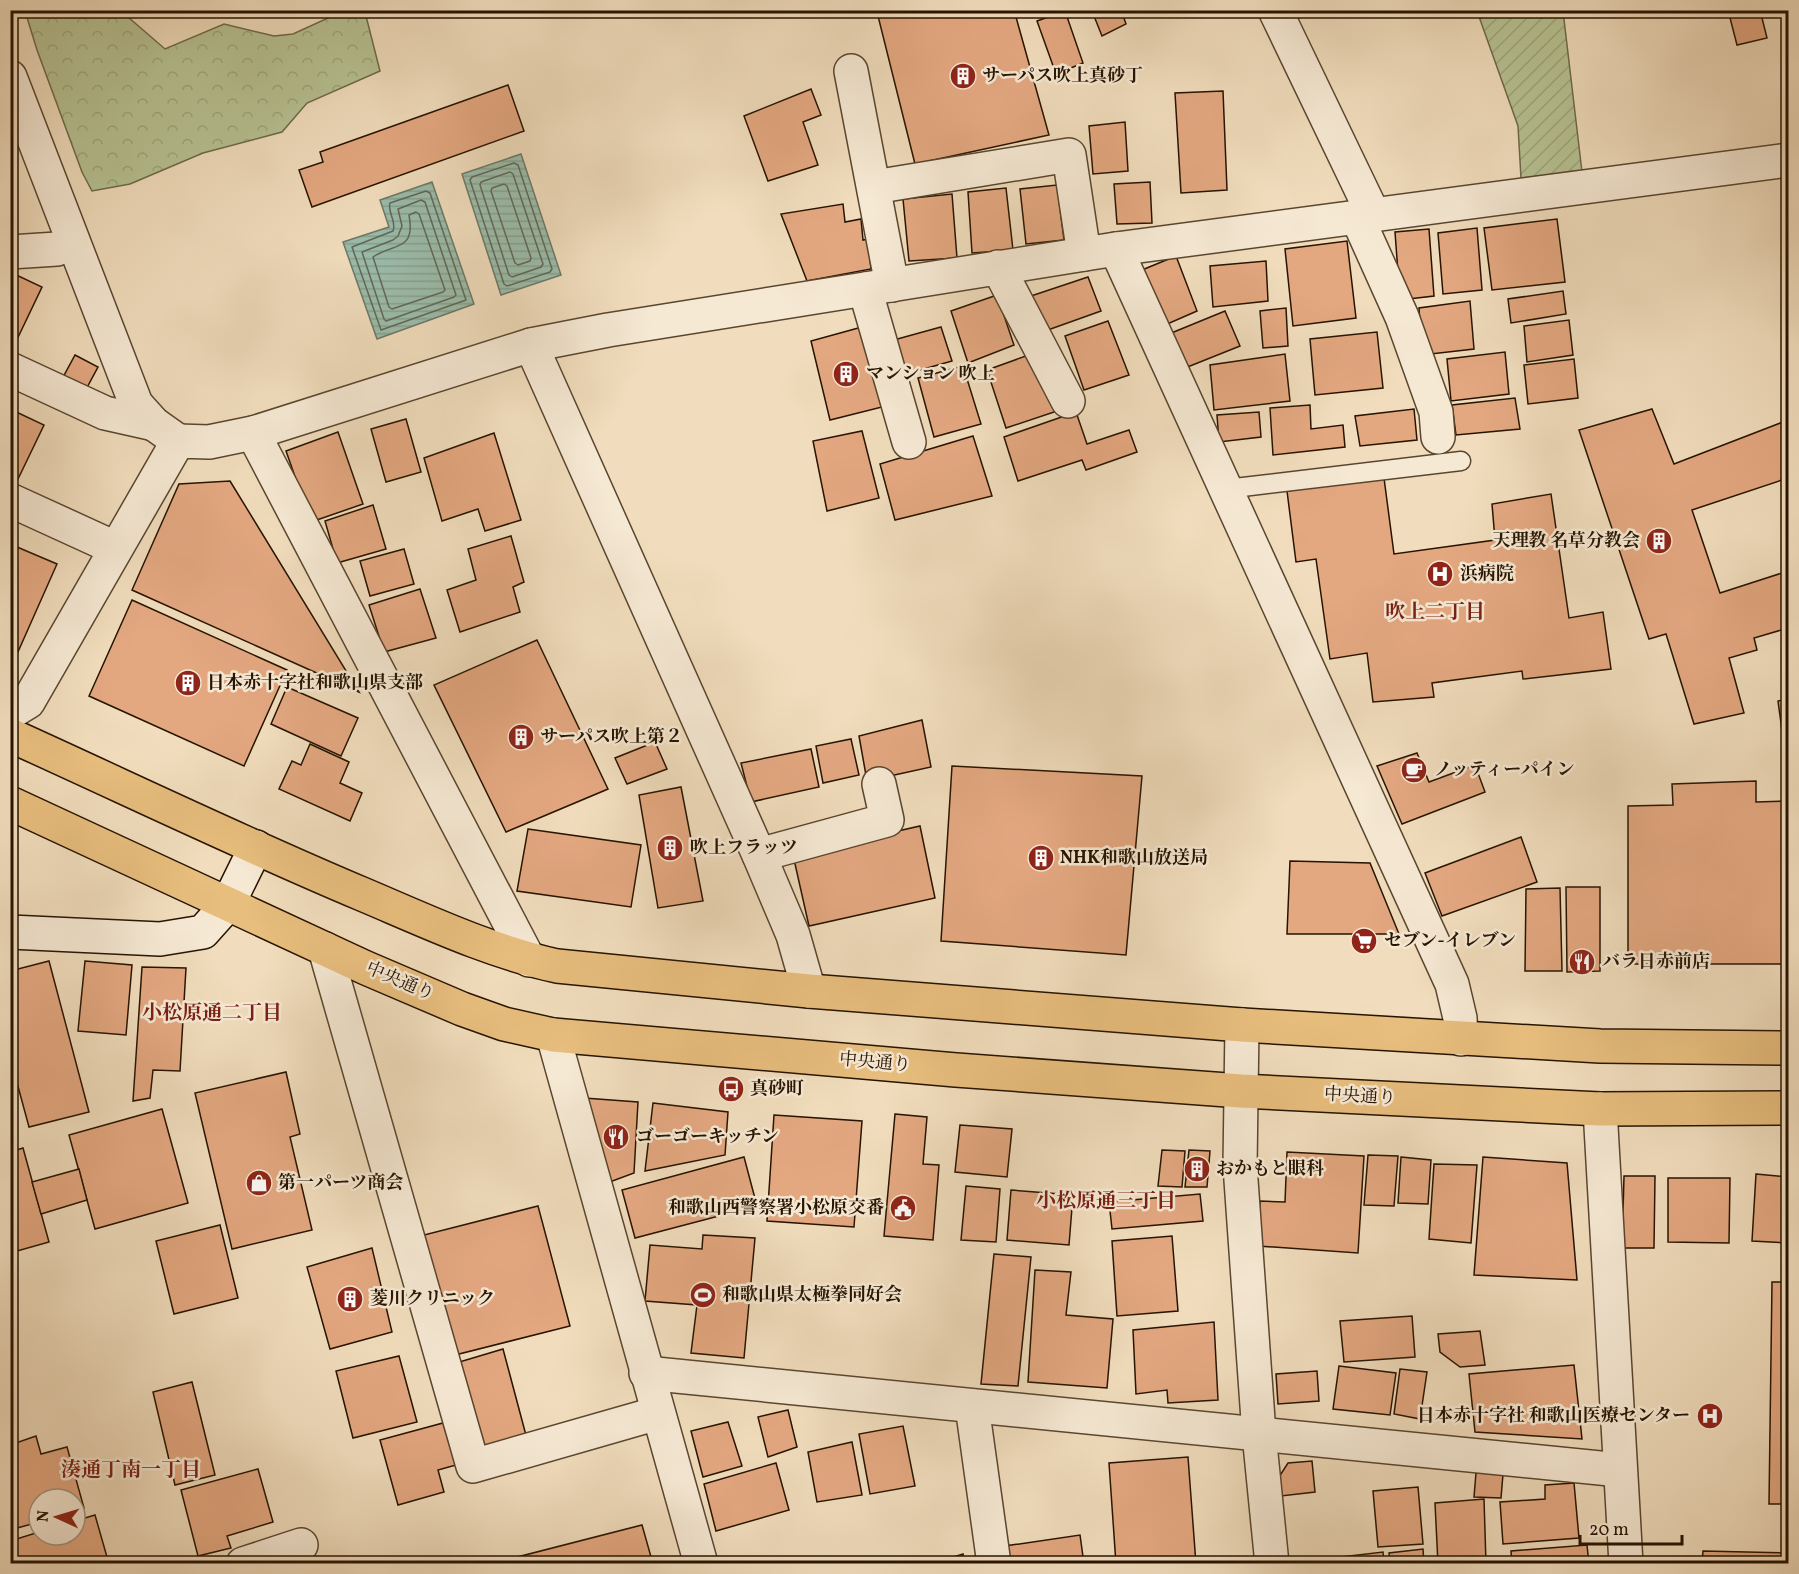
<svg xmlns="http://www.w3.org/2000/svg" width="1799" height="1574" font-family="Vollkorn,'Noto Serif JP',serif">
	<defs>
		<pattern id="forest-crowns" width="20" height="18" patternUnits="userSpaceOnUse" patternTransform="scale(1.5)"><rect width="20" height="18" fill="#b7c293"/><path d="M2 6a3 3 0 1 1 6 0M12 15a3 3 0 1 1 6 0" fill="none" stroke="#9da67d"/></pattern>
		<pattern id="garden-furrows" width="10" height="10" patternUnits="userSpaceOnUse" patternTransform="scale(1.5)"><rect width="10" height="10" fill="#b7c293"/><path d="M-1 1l2-2M0 10L10 0M9 11l2-2" fill="none" stroke="#9da67d"/></pattern>
		<pattern id="water-rules" width="6" height="5" patternUnits="userSpaceOnUse" patternTransform="scale(1.5)"><rect width="6" height="5" fill="#9bbdac"/><path d="M0 2.5h6" fill="none" stroke="#85a292"/></pattern>
	</defs>
	<rect width="100%" height="100%" fill="#f1ddbd"/>
	<filter id="stains"><feTurbulence type="fractalNoise" baseFrequency=".00333" numOctaves="4"/><feColorMatrix values="0 0 0 0 .2 0 0 0 0 .09 0 0 0 0 .02 0 0 0 .5 -.17"/></filter>
	<radialGradient id="worn" r=".72"><stop offset=".6" stop-color="#630" stop-opacity="0"/><stop offset="1" stop-color="#630" stop-opacity=".3"/></radialGradient>
	<polygon fill="url(#forest-crowns)" stroke="#6e6a4a" stroke-width="1.5" points="25,11 121,11 165,49 224,24 274,36 293,34 341,12 366,16 380,71 307,103 282,132 203,153 130,184 92,191 82,172 37,50"/>
	<polygon fill="url(#garden-furrows)" stroke="#6e6a4a" stroke-width="1.5" points="1477,11 1563,11 1582,172 1521,178 1518,126"/>
	<g fill="url(#water-rules)" stroke="#6c7967" stroke-width="1.5">
		<polygon points="521,154 561,275 501,295 462,174"/>
		<polygon points="432,182 474,304 377,339 343,242 389,227 380,200"/>
	</g>
	<g fill="none" stroke-linecap="round" stroke-linejoin="round">
		<g stroke="#606856" stroke-width="1.5">
			<polygon points="514,163 518,165 552,269 550,272 507,286 504,284 470,180 472,177"/>
			<polygon points="510,172 513,174 543,264 541,267 512,277 509,275 480,185 481,182"/>
			<polygon points="504,184 507,186 531,258 530,261 518,265 515,263 491,191 492,188"/>
			<path d="M426 191 430 193 466 300 381 330 352 247 393 231C397 221 387 212 390 203Z"/>
			<polygon points="421,200 425,202 456,295 454,297 386,321 384,319 362,252 393,240 398,236 402,226 398,209"/>
			<path d="M416 212 419 214 445 290 443 292 392 309 389 307 373 257C393 243 416 252 409 215Z"/>
		</g>
	</g>
	<g fill="#e4a881" stroke="#261300" stroke-width="1.5">
		<polygon points="897,10 1014,10 1049,135 915,164 878,16"/>
		<polygon points="1121,10 1126,24 1102,36 1092,11"/>
		<polygon points="1728,10 1760,10 1767,38 1737,45"/>
		<polygon points="1065,11 1083,63 1056,74 1037,21"/>
		<polygon points="508,85 524,131 312,207 299,170 323,162 320,152"/>
		<polygon points="811,89 821,115 803,122 818,165 768,181 744,116"/>
		<polygon points="1223,91 1227,190 1181,193 1175,93"/>
		<polygon points="1125,122 1128,171 1093,174 1089,126"/>
		<polygon points="1150,182 1152,223 1117,224 1114,184"/>
		<polygon points="1057,185 1064,240 1026,244 1020,189"/>
		<polygon points="1006,188 1013,250 972,253 968,192"/>
		<polygon points="952,194 957,258 909,261 903,199"/>
		<polygon points="843,204 845,222 861,219 863,240 868,239 871,269 807,281 781,214"/>
		<polygon points="1557,219 1565,282 1492,290 1484,228"/>
		<polygon points="1477,228 1482,290 1443,294 1438,233"/>
		<polygon points="1429,229 1434,296 1400,300 1395,232"/>
		<polygon points="1347,241 1356,318 1293,326 1285,249"/>
		<polygon points="1176,256 1197,311 1165,325 1142,270"/>
		<polygon points="1266,261 1268,301 1213,307 1210,266"/>
		<polygon points="10,272 42,287 11,352 10,351"/>
		<polygon points="1088,277 1101,311 1045,331 1031,296"/>
		<polygon points="1563,291 1566,314 1511,323 1508,299"/>
		<polygon points="997,295 1014,345 968,363 951,311"/>
		<polygon points="1470,301 1474,349 1422,355 1419,308"/>
		<polygon points="1286,308 1288,346 1263,348 1260,311"/>
		<polygon points="1225,311 1240,346 1185,368 1169,334"/>
		<polygon points="1569,320 1573,355 1527,362 1524,326"/>
		<polygon points="1108,321 1129,375 1084,390 1065,336"/>
		<polygon points="862,327 882,407 830,420 811,341"/>
		<polygon points="941,327 952,361 899,376 890,341"/>
		<polygon points="1377,332 1383,388 1315,395 1310,339"/>
		<polygon points="1037,352 1057,411 1006,428 987,370"/>
		<polygon points="1505,352 1509,394 1451,401 1447,359"/>
		<polygon points="1285,354 1290,401 1214,410 1210,365"/>
		<polygon points="75,355 98,367 84,393 61,381"/>
		<polygon points="1574,359 1578,398 1528,404 1524,365"/>
		<polygon points="963,366 981,424 934,437 918,378"/>
		<polygon points="1515,398 1520,429 1456,435 1452,405"/>
		<polygon points="1310,405 1311,429 1343,425 1345,447 1273,455 1270,408"/>
		<polygon points="10,409 44,425 18,479 10,475"/>
		<polygon points="1414,409 1417,440 1360,446 1355,416"/>
		<polygon points="1652,409 1674,464 1788,420 1788,478 1692,510 1720,593 1788,571 1788,628 1754,638 1757,650 1729,658 1744,713 1694,724 1666,634 1649,639 1579,430"/>
		<polygon points="1076,412 1087,444 1129,430 1137,452 1086,470 1082,460 1018,481 1004,437"/>
		<polygon points="1259,412 1261,437 1219,442 1217,415"/>
		<polygon points="406,419 421,472 386,482 371,429"/>
		<polygon points="862,431 879,498 827,511 813,441"/>
		<polygon points="338,432 363,504 311,522 286,451"/>
		<polygon points="494,433 521,520 485,531 478,509 442,521 424,458"/>
		<polygon points="973,436 992,496 895,520 880,464"/>
		<polygon points="1384,478 1394,554 1495,540 1492,504 1551,494 1569,618 1603,612 1611,669 1523,679 1522,671 1432,683 1434,697 1373,702 1367,653 1330,659 1316,559 1296,562 1287,491"/>
		<polygon points="230,481 359,692 132,590 179,484"/>
		<polygon points="373,505 386,549 337,563 325,521"/>
		<polygon points="511,536 524,582 513,587 520,612 460,632 447,590 476,580 468,549"/>
		<polygon points="10,544 57,564 13,663 10,662"/>
		<polygon points="404,549 414,584 370,596 360,561"/>
		<polygon points="420,589 436,638 384,652 369,605"/>
		<polygon points="132,600 287,670 244,766 89,696"/>
		<polygon points="537,640 608,789 506,832 434,685"/>
		<polygon points="287,687 358,718 341,756 271,724"/>
		<polygon points="1788,699 1788,752 1785,753 1778,701"/>
		<polygon points="922,720 931,767 867,781 859,736"/>
		<polygon points="851,739 859,775 823,783 816,746"/>
		<polygon points="655,742 667,769 627,784 615,758"/>
		<polygon points="310,744 349,762 340,783 362,793 350,821 279,789 292,761 301,765"/>
		<polygon points="811,749 819,787 751,802 741,763"/>
		<polygon points="1417,753 1429,782 1475,765 1485,792 1402,824 1377,766"/>
		<polygon points="952,766 1142,776 1126,955 941,941"/>
		<polygon points="1756,781 1756,802 1787,801 1787,964 1628,964 1628,806 1673,805 1672,784"/>
		<polygon points="681,787 703,901 658,908 639,795"/>
		<polygon points="920,826 935,898 809,926 793,855"/>
		<polygon points="528,829 641,845 631,907 517,891"/>
		<polygon points="1521,837 1537,882 1442,916 1425,873"/>
		<polygon points="1290,861 1370,863 1399,934 1287,934"/>
		<polygon points="1566,887 1600,887 1600,971 1567,972"/>
		<polygon points="1560,888 1562,971 1525,971 1526,889"/>
		<polygon points="49,961 89,1112 29,1127 10,1057 10,971"/>
		<polygon points="85,961 132,965 126,1035 78,1031"/>
		<polygon points="142,967 186,968 180,1071 153,1070 150,1098 133,1101"/>
		<polygon points="286,1072 300,1134 290,1137 312,1230 232,1249 195,1093"/>
		<polygon points="584,1098 638,1102 634,1173 607,1183"/>
		<polygon points="653,1103 728,1112 725,1155 645,1171"/>
		<polygon points="162,1109 188,1203 95,1229 69,1135"/>
		<polygon points="895,1114 927,1117 923,1164 939,1165 933,1240 884,1236"/>
		<polygon points="774,1115 862,1121 854,1227 767,1221"/>
		<polygon points="960,1125 1012,1129 1007,1177 955,1172"/>
		<polygon points="23,1148 49,1242 10,1253 10,1152"/>
		<polygon points="1162,1150 1185,1151 1182,1187 1158,1186"/>
		<polygon points="1189,1150 1210,1151 1207,1187 1185,1187"/>
		<polygon points="1287,1152 1364,1156 1358,1253 1258,1246 1260,1201 1285,1202"/>
		<polygon points="1368,1155 1398,1156 1394,1206 1364,1205"/>
		<polygon points="744,1157 757,1206 635,1238 622,1190"/>
		<polygon points="1401,1157 1431,1160 1428,1204 1398,1203"/>
		<polygon points="1483,1157 1567,1163 1577,1280 1474,1275"/>
		<polygon points="1434,1164 1477,1165 1471,1243 1429,1239"/>
		<polygon points="79,1169 87,1200 41,1214 32,1182"/>
		<polygon points="1756,1174 1788,1177 1788,1243 1752,1241"/>
		<polygon points="1624,1176 1655,1176 1654,1248 1622,1248"/>
		<polygon points="1668,1178 1730,1178 1729,1243 1668,1242"/>
		<polygon points="966,1186 1000,1189 996,1242 961,1240"/>
		<polygon points="1011,1190 1073,1195 1069,1245 1007,1240"/>
		<polygon points="1200,1194 1203,1221 1112,1229 1109,1202"/>
		<polygon points="538,1206 570,1326 455,1355 424,1235"/>
		<polygon points="220,1225 238,1298 174,1314 156,1241"/>
		<polygon points="703,1235 755,1238 744,1358 691,1353 697,1305 645,1301 650,1245 702,1249"/>
		<polygon points="1172,1236 1178,1311 1117,1316 1112,1241"/>
		<polygon points="372,1248 392,1332 330,1349 307,1267"/>
		<polygon points="994,1254 1031,1257 1018,1386 981,1384"/>
		<polygon points="1035,1270 1071,1272 1066,1315 1113,1319 1107,1388 1028,1382"/>
		<polygon points="1772,1282 1788,1282 1788,1504 1769,1504"/>
		<polygon points="1412,1316 1415,1357 1344,1362 1340,1321"/>
		<polygon points="1214,1322 1218,1400 1168,1403 1167,1390 1136,1394 1133,1330"/>
		<polygon points="1480,1331 1485,1365 1460,1367 1440,1352 1438,1334"/>
		<polygon points="503,1349 527,1439 480,1452 456,1363"/>
		<polygon points="399,1356 417,1422 353,1438 336,1371"/>
		<polygon points="1574,1365 1582,1439 1475,1432 1469,1374"/>
		<polygon points="1339,1366 1396,1373 1390,1415 1333,1409"/>
		<polygon points="1400,1369 1427,1372 1420,1419 1394,1414"/>
		<polygon points="1317,1371 1319,1401 1278,1404 1276,1374"/>
		<polygon points="192,1382 215,1475 175,1485 153,1392"/>
		<polygon points="788,1410 797,1447 768,1457 758,1417"/>
		<polygon points="728,1422 742,1466 703,1477 691,1431"/>
		<polygon points="443,1423 456,1465 438,1470 444,1492 398,1505 380,1440"/>
		<polygon points="903,1426 915,1486 870,1494 859,1434"/>
		<polygon points="36,1436 41,1454 67,1447 84,1508 75,1511 75,1499 39,1499 39,1522 10,1530 10,1445"/>
		<polygon points="852,1442 862,1495 817,1502 808,1452"/>
		<polygon points="1188,1457 1196,1564 1116,1564 1109,1463"/>
		<polygon points="1312,1461 1315,1492 1281,1496 1279,1477 1288,1463"/>
		<polygon points="776,1463 789,1510 716,1531 704,1484"/>
		<polygon points="258,1469 273,1522 227,1536 231,1548 198,1556 181,1490"/>
		<polygon points="1476,1473 1503,1474 1501,1498 1474,1497"/>
		<polygon points="1574,1483 1579,1538 1503,1544 1500,1502 1545,1499 1545,1485"/>
		<polygon points="1418,1487 1423,1544 1378,1547 1373,1491"/>
		<polygon points="1484,1499 1486,1564 1438,1564 1435,1503"/>
		<polygon points="95,1515 109,1564 10,1564 10,1541 39,1532 39,1535 75,1535 75,1521"/>
		<polygon points="642,1525 653,1564 490,1564"/>
		<polygon points="1080,1535 1084,1564 1007,1564 1005,1546"/>
		<polygon points="1587,1545 1589,1564 1512,1564 1511,1551"/>
		<polygon points="1423,1549 1424,1564 1390,1564 1389,1553"/>
		<polygon points="1703,1551 1787,1553 1787,1564 1702,1564"/>
		<polygon points="1383,1552 1384,1564 1307,1564 1307,1561"/>
		<polygon points="963,1554 965,1564 945,1564 944,1560"/>
	</g>
	<g fill="none" stroke-linecap="round" stroke-linejoin="round">
		<defs>
			<polyline id="lane" points="1226,489 1461,461"/>
			<g id="street">
				<polyline points="1275,10 1373,214"/>
				<polyline points="851,71 892,285"/>
				<polyline points="10,77 136,404 154,424 178,441"/>
				<polyline points="874,187 1069,155 1084,254"/>
				<polyline points="1357,217 1402,317 1436,412 1438,437"/>
				<polyline points="1116,249 1452,984 1460,1018 1461,1039"/>
				<polyline points="10,252 57,249"/>
				<polyline points="998,267 1068,401"/>
				<polyline points="865,289 909,442"/>
				<polyline points="531,345 759,855 793,935 809,991"/>
				<polyline points="10,369 105,413 154,424"/>
				<polyline points="253,433 529,960"/>
				<polyline points="10,500 115,548"/>
				<polyline points="10,713 28,702 178,441 209,442 253,433 531,345 608,330 1116,249 1788,160"/>
				<polyline points="759,855 887,820 879,784"/>
				<polyline points="325,949 473,1466 658,1413"/>
				<polyline points="1242,1025 1240,1166 1259,1434 1272,1564"/>
				<polyline points="553,1035 701,1564"/>
				<polyline points="1600,1109 1626,1564"/>
				<polyline points="646,1373 1620,1470"/>
				<polyline points="972,1406 994,1564"/>
				<polyline points="243,1564 301,1545"/>
			</g>
			<polyline id="secondary" points="10,932 160,939 203,932 228,904 256,847"/>
			<g id="highway">
				<path d="M10 735C127 788 243 844 362 894 426 921 489 951 557 966L809 991 1242 1025 1600 1046 1788 1048"/>
				<polyline points="10,803 366,968 462,1009 504,1024 553,1035 956,1070 1241,1091 1600,1109 1788,1108"/>
			</g>
		</defs>
		<use href="#lane" stroke="#59462f" stroke-width="21"/>
		<use href="#street" stroke="#59462f" stroke-width="36"/>
		<use href="#secondary" stroke="#261300" stroke-width="36"/>
		<use href="#highway" stroke="#261300" stroke-width="36"/>
		<use href="#lane" stroke="#f6e9d4" stroke-width="18"/>
		<use href="#street" stroke="#f6e9d4" stroke-width="33"/>
		<use href="#secondary" stroke="#f6e9d4" stroke-width="33"/>
		<use href="#highway" stroke="#e8be7e" stroke-width="33"/>
	</g>
	<defs>
		<symbol id="building-disc" viewBox="-11 -11 22 22"><circle r="9.5" fill="#8f2418" stroke="#f6e9d4"/><path d="M-4-6H4V6H1V3H-1V6H-4ZM-2.5-4.3h1.7v1.8h-1.7ZM.8-4.3h1.7v1.8H.8ZM-2.5-1h1.7V.8h-1.7ZM.8-1h1.7V.8H.8Z" fill="#fff"/></symbol>
		<symbol id="hospital-disc" viewBox="-11 -11 22 22"><circle r="9.5" fill="#8f2418" stroke="#f6e9d4"/><path d="M-5-5h3v3.5h4V-5h3V5h-3V1.5h-4V5h-3Z" fill="#fff"/></symbol>
		<symbol id="cafe-disc" viewBox="-11 -11 22 22"><circle r="9.5" fill="#8f2418" stroke="#f6e9d4"/><path d="M-5.5-4.5H6V0H3Q3 3.5 0 3.5H-2.5Q-5.5 3.5-5.5 0ZM3-3.2v2h1.7v-2ZM-6 4.5H4V6H-6Z" fill="#fff"/></symbol>
		<symbol id="supermarket-disc" viewBox="-11 -11 22 22"><circle r="9.5" fill="#8f2418" stroke="#f6e9d4"/><path d="M-6-5.5h2.5l.6 2H6L4.5 2H-2.5L-4.4-4H-6ZM-1.5 3.2a1.3 1.3 0 1 0 .1 0ZM3 3.2a1.3 1.3 0 1 0 .1 0Z" fill="#fff"/></symbol>
		<symbol id="restaurant-disc" viewBox="-11 -11 22 22"><circle r="9.5" fill="#8f2418" stroke="#f6e9d4"/><path d="M-5-6h1v4h1v-4h1v4h1v-4h1v5L-1.5 .5V6h-2V.5L-5-1ZM5-6V6H3V1.5H1.5Q1.5-4 5-6Z" fill="#fff"/></symbol>
		<symbol id="bus-disc" viewBox="-11 -11 22 22"><circle r="9.5" fill="#8f2418" stroke="#f6e9d4"/><path d="M-5-6H5V4H4V6H2V4H-2V6H-4V4H-5ZM-3.5-4V0h7V-4ZM-3.5 1.2v1.5H-2V1.2ZM2 1.2v1.5H3.5V1.2Z" fill="#fff"/></symbol>
		<symbol id="shop-disc" viewBox="-11 -11 22 22"><circle r="9.5" fill="#8f2418" stroke="#f6e9d4"/><path d="M-5-2.5h2.3a2.7 3.5 0 0 1 5.4 0H5L5.5 6h-11ZM-1.5-2.5h3a1.5 2.3 0 0 0-3 0Z" fill="#fff"/></symbol>
		<symbol id="civic-disc" viewBox="-11 -11 22 22"><circle r="9.5" fill="#8f2418" stroke="#f6e9d4"/><path d="M-.6-6.5H3V-4.5H.6V-3L4-1V1h2V6H-6V1h2V-1L-.6-3ZM-1.2 2.5V6h2.4V2.5Z" fill="#fff"/></symbol>
		<symbol id="stadium-disc" viewBox="-11 -11 22 22"><circle r="9.5" fill="#8f2418" stroke="#f6e9d4"/><path d="M0-5a6.5 5 0 1 0 0 10a6.5 5 0 1 0 0-10ZM-3.5-1.8h7v3.6h-7Z" fill="#fff"/></symbol>
	</defs>
	<g fill-rule="evenodd">
		<use href="#building-disc" x="948" y="61" width="30" height="30"/>
		<use href="#building-disc" x="831" y="359" width="30" height="30"/>
		<use href="#building-disc" x="1644" y="526" width="30" height="30"/>
		<use href="#hospital-disc" x="1425" y="559" width="30" height="30"/>
		<use href="#building-disc" x="173" y="668" width="30" height="30"/>
		<use href="#building-disc" x="506" y="722" width="30" height="30"/>
		<use href="#cafe-disc" x="1399" y="755" width="30" height="30"/>
		<use href="#building-disc" x="655" y="833" width="30" height="30"/>
		<use href="#building-disc" x="1026" y="843" width="30" height="30"/>
		<use href="#supermarket-disc" x="1349" y="926" width="30" height="30"/>
		<use href="#restaurant-disc" x="1567" y="947" width="30" height="30"/>
		<use href="#bus-disc" x="716" y="1074" width="30" height="30"/>
		<use href="#restaurant-disc" x="601" y="1122" width="30" height="30"/>
		<use href="#building-disc" x="1182" y="1154" width="30" height="30"/>
		<use href="#shop-disc" x="244" y="1168" width="30" height="30"/>
		<use href="#civic-disc" x="888" y="1193" width="30" height="30"/>
		<use href="#stadium-disc" x="688" y="1280" width="30" height="30"/>
		<use href="#building-disc" x="335" y="1284" width="30" height="30"/>
		<use href="#hospital-disc" x="1695" y="1401" width="30" height="30"/>
	</g>
	<g text-anchor="middle" dominant-baseline="central" stroke-width="5" stroke-linejoin="round" paint-order="stroke">
		<g font-size="18" font-weight="bold" fill="#261300" stroke="#f6e9d4" text-anchor="start">
			<text x="982" y="76">サーパス吹上真砂丁</text>
			<text x="866" y="374">マンション 吹上</text>
			<text x="1640" y="541" text-anchor="end">天理教 名草分教会</text>
			<text x="1460" y="574">浜病院</text>
			<text x="207" y="683">日本赤十字社和歌山県支部</text>
			<text x="540" y="737">サーパス吹上第２</text>
			<text x="1434" y="770">ノッティーパイン</text>
			<text x="690" y="848">吹上フラッツ</text>
			<text x="1060" y="858">NHK和歌山放送局</text>
			<text x="1384" y="941">セブン-イレブン</text>
			<text x="1602" y="962">バラ日赤前店</text>
			<text x="750" y="1089">真砂町</text>
			<text x="636" y="1137">ゴーゴーキッチン</text>
			<text x="1216" y="1169">おかもと眼科</text>
			<text x="278" y="1183">第一パーツ商会</text>
			<text x="884" y="1208" text-anchor="end">和歌山西警察署小松原交番</text>
			<text x="722" y="1295">和歌山県太極拳同好会</text>
			<text x="370" y="1299">菱川クリニック</text>
			<text x="1690" y="1416" text-anchor="end">日本赤十字社 和歌山医療センター</text>
		</g>
		<g font-size="18" fill="#261300" stroke="#f6e9d4">
			<text transform="translate(400 982) rotate(23)">中央通り</text>
			<text transform="translate(875 1063) rotate(5)">中央通り</text>
			<text transform="translate(1360 1097) rotate(3)">中央通り</text>
		</g>
		<g font-size="20" font-weight="bold" fill="#7a1f14" stroke="#f6e9d4">
			<text x="1435" y="613">吹上二丁目</text>
			<text x="212" y="1014">小松原通二丁目</text>
			<text x="1106" y="1202">小松原通三丁目</text>
			<text x="131" y="1471">湊通丁南一丁目</text>
		</g>
	</g>
	<rect width="1799" height="1574" fill="none" stroke="#f1ddbd" stroke-width="36"/>
	<rect x="12" y="12" width="1775" height="1550" fill="none" stroke="#261300" stroke-width="3"/>
	<rect x="18" y="18" width="1763" height="1538" fill="none" stroke="#261300" stroke-width="1.5"/>
	<g transform="translate(57 1517) rotate(274)"><circle r="28" fill="#f6e9d4" stroke="#a3937f" stroke-width="1.5"/>
	<path d="M0-4.5L10 22L0 15L-10 22Z" fill="#8f2418"/>
	<text y="-9" font-size="16" font-weight="bold" text-anchor="middle" fill="#261300">N</text>
	</g>
	<path d="M1580 1535v9h102v-9" fill="none" stroke="#261300" stroke-width="3"/>
	<text x="1589" y="1535" font-size="18" fill="#261300" stroke="#f6e9d4" stroke-width="4.5" paint-order="stroke">20 m</text>
	<rect width="100%" height="100%" filter="url(#stains)"/>
	<rect width="100%" height="100%" fill="url(#worn)"/>
</svg>
